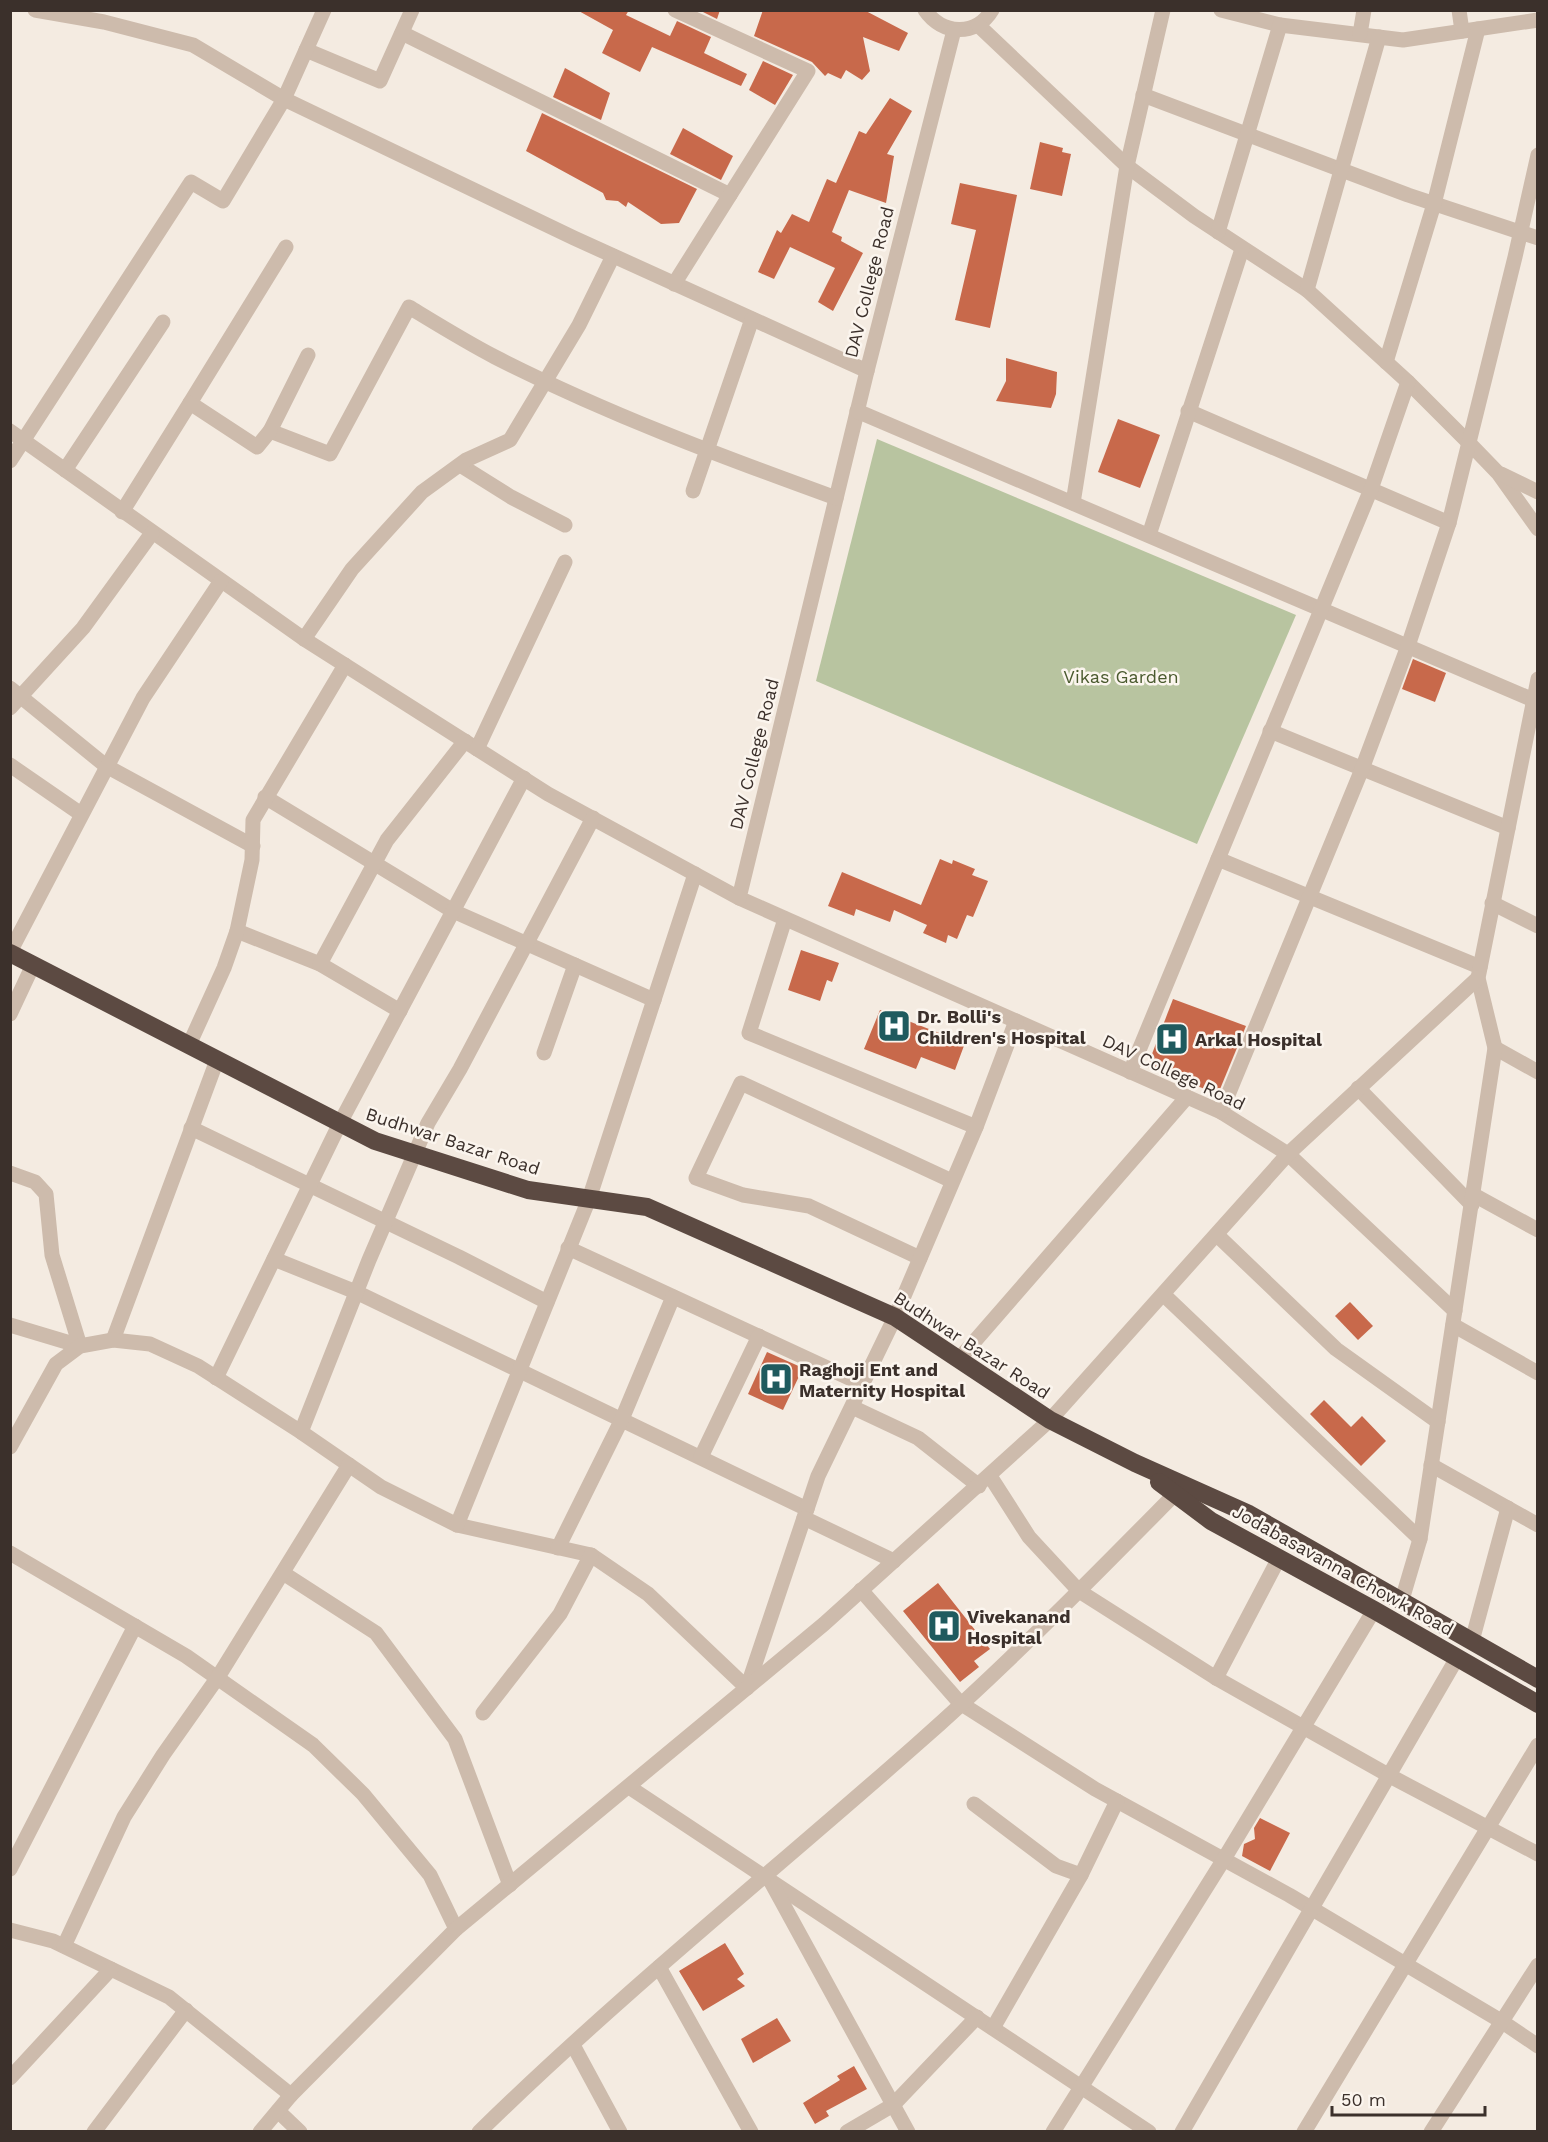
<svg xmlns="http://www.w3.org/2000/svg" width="1548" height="2142" font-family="'Work Sans',sans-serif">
	<rect width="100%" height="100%" fill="#f4ebe1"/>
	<polygon fill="#b8c4a0" points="877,439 1296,615 1197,844 816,681"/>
	<g fill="#c8694b">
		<polygon points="577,10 629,10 626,15 670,36 677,21 711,37 704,53 747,74 741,86 652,47 640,72 602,53 613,30"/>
		<polygon points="699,10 720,10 717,19"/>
		<polygon points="763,10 864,10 908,33 899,51 863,37 870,71 862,80 846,70 841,79 828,73 825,76 812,62 754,36"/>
		<polygon points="763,61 793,75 775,105 749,90"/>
		<polygon points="565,68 610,93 601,120 553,97"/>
		<polygon points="890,98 912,111 887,154 894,156 886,203 849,190 832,232 842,237 841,241 863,253 833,311 818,302 835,268 790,247 774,279 758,272 777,230 781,233 792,214 809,222 827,179 836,183 859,131 866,134"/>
		<polygon points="542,113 697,189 679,223 661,224 628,202 626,207 618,201 606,200 603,193 526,151"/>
		<polygon points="683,128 733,156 721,180 670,154"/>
		<polygon points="1040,142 1063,148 1062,152 1071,154 1062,196 1030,189"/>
		<polygon points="960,183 1017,195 990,328 955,320 976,230 951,224"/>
		<polygon points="1006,358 1057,372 1056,394 1051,408 996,401 1006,381"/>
		<polygon points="1118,419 1160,435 1140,488 1098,472"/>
		<polygon points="1413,659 1446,673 1435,702 1402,689"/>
		<polygon points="940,859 952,864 953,860 975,869 972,875 988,881 973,917 967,915 957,939 948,935 946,943 923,933 927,925 894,910 890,922 856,909 854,916 828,906 842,872 921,905"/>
		<polygon points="801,950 839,963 832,982 827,980 820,1001 788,990"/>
		<polygon points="1173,999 1246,1026 1218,1094 1147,1067"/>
		<polygon points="880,1010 965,1043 955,1070 921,1057 916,1069 864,1049"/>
		<polygon points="1350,1302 1373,1326 1358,1340 1335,1316"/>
		<polygon points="767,1352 803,1368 783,1410 748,1394"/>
		<polygon points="1324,1400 1351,1427 1362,1416 1386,1441 1361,1466 1310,1414"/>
		<polygon points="938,1583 990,1649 974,1661 979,1667 960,1682 903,1611"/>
		<polygon points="1260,1818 1290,1833 1270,1871 1242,1856 1244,1844 1255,1839 1254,1828"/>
		<polygon points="725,1943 744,1974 737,1979 745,1986 703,2011 679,1971"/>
		<polygon points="777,2018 791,2041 753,2063 741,2039"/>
		<polygon points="854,2066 867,2089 826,2111 829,2116 815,2124 803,2103 840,2080 837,2076"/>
	</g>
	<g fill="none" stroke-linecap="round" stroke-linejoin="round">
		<g stroke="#cdbbac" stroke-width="15">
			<polyline points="35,10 104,22 193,45 284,99 574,238 867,371"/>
			<path d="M925 10C942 35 976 37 992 10"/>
			<polyline points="1221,10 1280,25 1403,40 1538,20"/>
			<polyline points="1459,10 1462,31"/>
			<polyline points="978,25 1127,166 1194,216 1307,290 1408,382 1470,444 1498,473 1538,529"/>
			<polyline points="954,30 867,371 739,898 1221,1112 1288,1154 1455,1311"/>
			<polyline points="402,33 730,195"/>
			<polyline points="1360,34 1364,10"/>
			<polyline points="306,50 380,81 412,10"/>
			<polyline points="1143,95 1408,195 1538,238"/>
			<polyline points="1218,232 1280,25"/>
			<polyline points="674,284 808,71 675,10"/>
			<polyline points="1307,290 1379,37"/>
			<path d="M308 355 270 431 330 454 409 307C437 324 466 342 495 357 605 413 720 456 836 498"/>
			<polyline points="1386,362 1434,204 1478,29"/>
			<polyline points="857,411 1538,702"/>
			<polyline points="1188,411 1449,523"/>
			<polyline points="10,431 304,639 548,794 739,898"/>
			<polyline points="270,431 257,447 190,403 286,247"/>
			<polyline points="10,461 191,182 223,201 284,99 324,10"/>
			<polyline points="460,465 511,497 565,525"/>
			<polyline points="65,470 163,322"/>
			<polyline points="1501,474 1538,492"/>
			<polyline points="693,491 752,319"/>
			<polyline points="1073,503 1127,166 1163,10"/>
			<polyline points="122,512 190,403"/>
			<polyline points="1149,535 1242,249"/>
			<polyline points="304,639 352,569 422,492 466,460 510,440 579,325 613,256"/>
			<polyline points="10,688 106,766 253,846"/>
			<polyline points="10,708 83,628 152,533"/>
			<polyline points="1270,731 1508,828"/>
			<polyline points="477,749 565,562"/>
			<polyline points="10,765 81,814"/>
			<polyline points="265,797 453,911 654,1000"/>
			<polyline points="1218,859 1480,967"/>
			<polyline points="1492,903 1538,926"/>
			<polyline points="785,919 749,1033 976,1127"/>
			<polyline points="237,931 320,964 400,1011"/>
			<polyline points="10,952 143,698 221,581"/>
			<polyline points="320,964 387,840 465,741"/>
			<polyline points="10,1014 33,965"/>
			<polyline points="189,1045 224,968 237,931 252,860 253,820 345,665"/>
			<polyline points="1495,1048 1538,1072"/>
			<polyline points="544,1053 575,965"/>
			<polyline points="1130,1072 1371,489 1408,382"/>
			<polyline points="1358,1088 1472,1205"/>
			<polyline points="1221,1112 1362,769 1408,646 1449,523 1515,257 1538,155"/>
			<polyline points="191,1128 459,1257 547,1302"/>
			<polyline points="10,1173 35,1182 46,1194 52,1255 80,1346 10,1325"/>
			<polyline points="1474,1195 1538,1230"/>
			<polyline points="1217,1235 1336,1349 1438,1422"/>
			<polyline points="568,1248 862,1384"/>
			<polyline points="920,1258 809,1206 743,1195 696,1178 741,1083 952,1181"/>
			<polyline points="274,1259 356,1292 807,1509"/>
			<polyline points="1164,1295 1420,1539"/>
			<polyline points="1453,1325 1538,1373"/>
			<polyline points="113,1340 217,1060"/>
			<polyline points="960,1358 1187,1097"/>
			<polyline points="216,1378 340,1123 524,778"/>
			<polyline points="852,1407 918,1438 979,1486"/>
			<polyline points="301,1432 369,1260 428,1123 460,1069 593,818"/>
			<polyline points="10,1447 56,1364 80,1346 113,1340 150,1344 198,1366 301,1432 381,1487 457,1525 591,1555 648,1594 747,1688 818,1476 895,1317 976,1127 1016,1021"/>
			<polyline points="701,1457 759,1336"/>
			<polyline points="1431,1465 1538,1525"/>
			<polyline points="990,1476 1029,1537 1079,1591 1216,1678 1390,1776 1538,1854"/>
			<polyline points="804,1518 894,1561"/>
			<polyline points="457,1525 589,1199 695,874"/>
			<polyline points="558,1548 622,1419 673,1297"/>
			<polyline points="10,1553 186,1656 313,1745 363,1794 430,1875 456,1929"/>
			<polyline points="283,1573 376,1633 455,1739 510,1885"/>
			<polyline points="861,1590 960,1703 1095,1789 1289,1895 1501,2021 1538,2046"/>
			<polyline points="1402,1600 1420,1539 1495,1048 1478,978 1538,679"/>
			<polyline points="1472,1641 1508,1508"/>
			<polyline points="1216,1678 1279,1558"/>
			<polyline points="483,1713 560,1614 591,1555"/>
			<polyline points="629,1787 1149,2132"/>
			<polyline points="974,1804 1056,1866 1081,1875"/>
			<polyline points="10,1869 135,1626"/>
			<polyline points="771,1882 908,2132"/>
			<polyline points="10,1930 53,1941 169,1997 291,2095"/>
			<polyline points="64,1946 124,1817 163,1755 218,1677 349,1465"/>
			<polyline points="659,1967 751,2132"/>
			<polyline points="993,2028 1081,1875 1117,1801"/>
			<polyline points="573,2045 620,2132"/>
			<polyline points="10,2078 111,1969"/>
			<polyline points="278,2111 300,2132"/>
			<polyline points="94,2132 186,2010"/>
			<polyline points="260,2132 291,2095 456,1929 824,1624 1050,1420 1288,1154 1478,978"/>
			<path d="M479 2132C618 1996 770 1874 916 1745 1006 1666 1091 1579 1175 1494"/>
			<polyline points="847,2132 893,2105 977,2017"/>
			<polyline points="1053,2132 1224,1859 1374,1610"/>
			<polyline points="1182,2132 1457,1658"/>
			<polyline points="1304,2132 1538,1745"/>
			<polyline points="1431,2132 1538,1965"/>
		</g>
		<g stroke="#5c4a42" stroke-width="18">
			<polyline points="10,953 375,1141 528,1190 647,1207 895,1317 1050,1420 1135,1463 1249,1514 1538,1679"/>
			<polyline points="1159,1482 1211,1521 1374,1610 1538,1704"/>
		</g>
	</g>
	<defs>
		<symbol id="hospital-square" viewBox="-11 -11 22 22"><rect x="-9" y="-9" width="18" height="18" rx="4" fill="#1f5a5e" stroke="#fbf5ee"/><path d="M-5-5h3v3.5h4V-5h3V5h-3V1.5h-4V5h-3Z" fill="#fff"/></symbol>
	</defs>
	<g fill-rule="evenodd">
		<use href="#hospital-square" x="875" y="1007" width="38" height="38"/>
		<use href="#hospital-square" x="1153" y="1020" width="38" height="38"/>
		<use href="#hospital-square" x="757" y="1360" width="38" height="38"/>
		<use href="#hospital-square" x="925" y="1607" width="38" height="38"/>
	</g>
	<g text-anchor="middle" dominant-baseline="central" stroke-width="5" stroke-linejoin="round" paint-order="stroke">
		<g font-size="18" fill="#3b302b" stroke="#fbf5ee">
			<text transform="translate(869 282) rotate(-76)">DAV College Road</text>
			<text transform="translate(754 754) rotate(-76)">DAV College Road</text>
			<text transform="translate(1174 1072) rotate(25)">DAV College Road</text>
			<text transform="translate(453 1141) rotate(18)">Budhwar Bazar Road</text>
			<text transform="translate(972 1345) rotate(33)">Budhwar Bazar Road</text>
			<text transform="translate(1343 1570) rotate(29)">Jodabasavanna Chowk Road</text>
		</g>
		<g font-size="18" fill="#4a5a2e" stroke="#fbf5ee">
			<text x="1121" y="676">Vikas Garden</text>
		</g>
		<g font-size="18" font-weight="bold" fill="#3b302b" stroke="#fbf5ee" text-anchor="start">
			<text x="917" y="1016">Dr. Bolli's<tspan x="917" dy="21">Children's Hospital</tspan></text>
			<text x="1195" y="1039">Arkal Hospital</text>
			<text x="799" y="1369">Raghoji Ent and<tspan x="799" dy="21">Maternity Hospital</tspan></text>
			<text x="967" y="1616">Vivekanand<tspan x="967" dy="21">Hospital</tspan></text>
		</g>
	</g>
	<rect width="1548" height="2142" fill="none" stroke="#3b302b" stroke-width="24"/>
	<path d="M1332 2106v9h153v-9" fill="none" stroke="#3b302b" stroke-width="3"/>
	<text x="1341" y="2106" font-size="18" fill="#3b302b" stroke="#fbf5ee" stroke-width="4.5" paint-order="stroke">50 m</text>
</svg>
